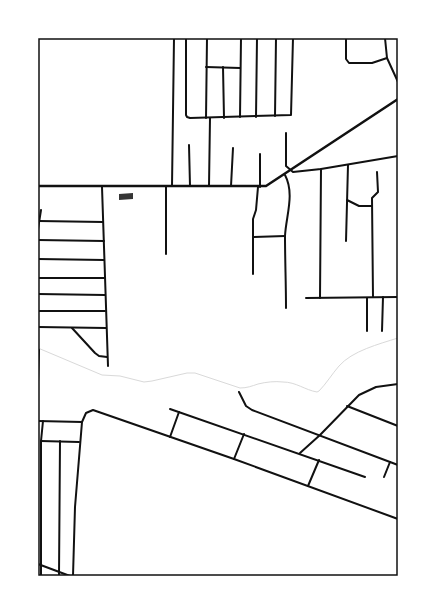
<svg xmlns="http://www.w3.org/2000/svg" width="436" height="614" font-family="Quicksand,sans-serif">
	<rect width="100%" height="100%" fill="#fff"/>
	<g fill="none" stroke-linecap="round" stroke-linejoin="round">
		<path stroke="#d9d9d9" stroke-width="1" d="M38 348 102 375 120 376 144 382 152 381 187 373H195L240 388C247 388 252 386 258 384 266 382 275 381 283 382 296 382 305 390 317 392L319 391C326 384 332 374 339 366 352 351 379 344 398 338"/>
	</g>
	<polygon fill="#353535" points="133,193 133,199 119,200 119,194"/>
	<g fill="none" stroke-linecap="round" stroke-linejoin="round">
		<g stroke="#111" stroke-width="2">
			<polyline points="186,38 186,115 187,117 190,118 291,115 293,38"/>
			<polyline points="346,38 346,59 349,63 372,63 387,58"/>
			<polyline points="385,38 387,58 398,82"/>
			<polyline points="206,67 240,68"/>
			<polyline points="223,67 224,118"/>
			<polyline points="275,116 276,38"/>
			<polyline points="240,117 241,38"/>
			<polyline points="256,117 257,38"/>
			<polyline points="206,118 207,38"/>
			<polyline points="286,133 286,166 293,172 321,169 398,156"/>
			<polyline points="189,145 190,186"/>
			<polyline points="260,154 260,187"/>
			<path d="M285 175C295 194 286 216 285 236 285 260 286 284 286 308"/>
			<polyline points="172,186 174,38"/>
			<polyline points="209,186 210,118"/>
			<polyline points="231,186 233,148"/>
			<polyline points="102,187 108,366"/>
			<polyline points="166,187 166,254"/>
			<polyline points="347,200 359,206 372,206"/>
			<polyline points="39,221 103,222"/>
			<polyline points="38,229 41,210"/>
			<polyline points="253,237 285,236"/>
			<polyline points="38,240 104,241"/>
			<polyline points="346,241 348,165"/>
			<polyline points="38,259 104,260"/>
			<polyline points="253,274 253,219 256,210 258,187"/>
			<polyline points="38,278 105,278"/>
			<polyline points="38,294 105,295"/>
			<polyline points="373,297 372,198 378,192 377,172"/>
			<polyline points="306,298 398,297"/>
			<polyline points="320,298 321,169"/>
			<polyline points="367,298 367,331"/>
			<polyline points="38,311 105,311"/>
			<polyline points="38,327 106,328"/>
			<polyline points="72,328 95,353 99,356 107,357"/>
			<polyline points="382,331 383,297"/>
			<polyline points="38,382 39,350"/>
			<polyline points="239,392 246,406 252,410 398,465"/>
			<polyline points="347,406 398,426"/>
			<polyline points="170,409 365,477"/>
			<polyline points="38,421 82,422"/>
			<polyline points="170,437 179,412"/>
			<polyline points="41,441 79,442"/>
			<polyline points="300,453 320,435 359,395 376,387 398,384"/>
			<polyline points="234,459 244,434"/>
			<polyline points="384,477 390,462"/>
			<polyline points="308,486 319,460"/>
			<polyline points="41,576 41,441 43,421"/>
			<polyline points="59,576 60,441"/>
			<polyline points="73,576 75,507 82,422 86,413 93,410 234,459 398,519"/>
		</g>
		<polyline stroke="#111" stroke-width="2" points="38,564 70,576"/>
		<polyline stroke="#111" stroke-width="2.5" points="38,186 266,186 398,99"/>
	</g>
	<rect width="436" height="614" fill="none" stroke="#ffffff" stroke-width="78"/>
	<rect x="39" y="39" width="358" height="536" fill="none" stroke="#111" stroke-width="1.5"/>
</svg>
